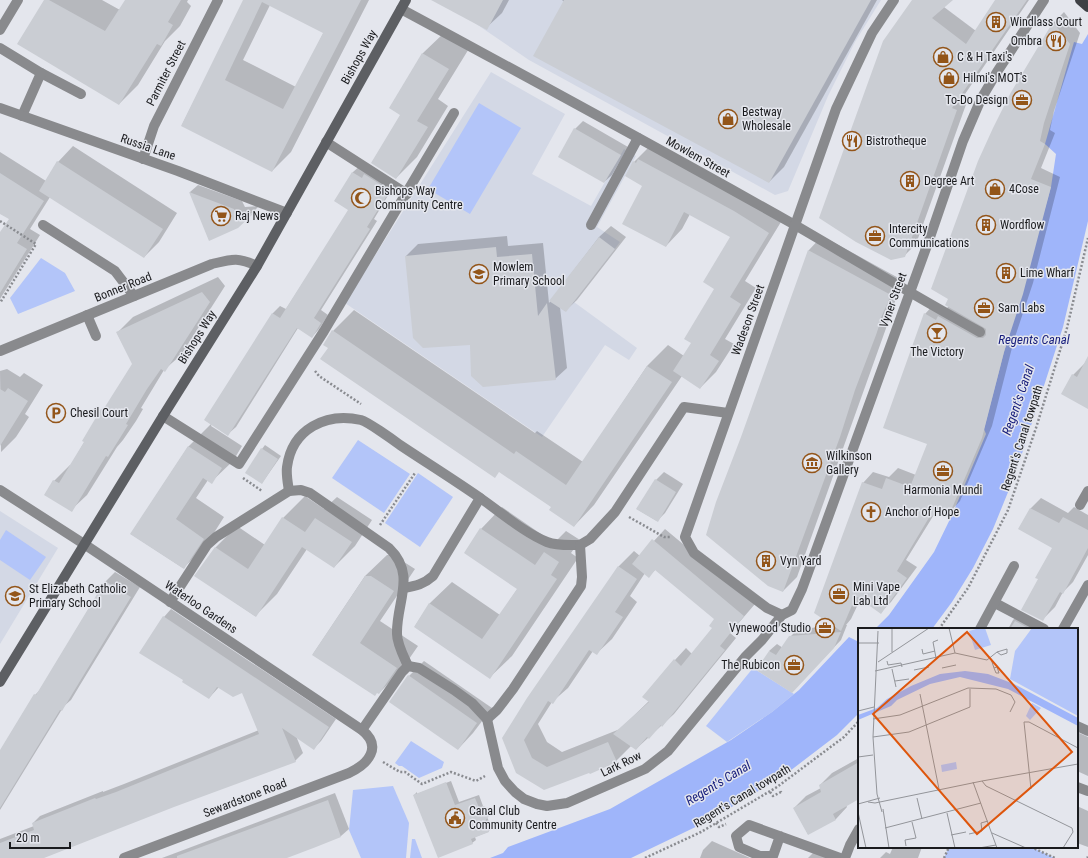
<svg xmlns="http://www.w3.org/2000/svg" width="1088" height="858" font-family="'Roboto Condensed',sans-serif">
	<rect width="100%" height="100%" fill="#e4e6ed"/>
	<g fill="#d3d8e5">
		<polygon points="441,0 881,0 855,42 828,96 788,191 775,195 529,60"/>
		<polygon points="491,72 565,114 532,174 591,206 624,149 636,156 597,227 620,242 574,302 637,348 629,360 605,345 542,437 345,303"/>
		<polygon points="0,511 58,548 0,644"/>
	</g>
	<g fill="#b3c5f9">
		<polygon points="479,103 521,128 470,214 428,189"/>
		<polygon points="41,258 65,273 75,291 18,314 10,298"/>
		<polygon points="358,440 410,474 384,513 332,478"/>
		<polygon points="418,473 453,497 420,547 385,523"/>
		<polygon points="6,530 46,557 30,580 0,560 0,540"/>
		<polygon points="753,668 794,694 772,712 727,742 706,726"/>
		<polygon points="411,741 444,762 442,768 419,778 402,766 399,766 395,763"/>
		<polygon points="393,786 409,823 406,858 361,858 349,830 353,790"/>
		<polygon points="412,839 415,839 422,858 410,858"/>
		<polygon points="949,847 1031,847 1055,858 944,858"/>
	</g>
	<g fill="#9fb5fa">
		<polygon points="1088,34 1088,221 1063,327 1015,475 993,529 973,568 952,602 932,629 875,629 889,615 934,552 952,515 986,434 984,429 1004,352 1051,187 1056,154 1045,144 1049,130 1074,42 1082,44"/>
		<polygon points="849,637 859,642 859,713 837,735 782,777 708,821 631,858 490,858 503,853 508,847 610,809 731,740 772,712 799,690"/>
	</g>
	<g fill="#0003" fill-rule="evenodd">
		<polygon points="45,0 102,0 120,10 126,0 188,0 187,2 191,6 180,26 165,41 138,85 119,104"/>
		<path d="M245 0H369L291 152 272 171 182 125ZM270 5 324 32 296 87 243 60Z"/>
		<polygon points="433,0 509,0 502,13 486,28"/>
		<polygon points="562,0 877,0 784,167 769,182"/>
		<polygon points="913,0 951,0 944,7 976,31 996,0 1029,0 963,97 968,99 916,244 904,256"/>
		<polygon points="1064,12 1080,33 1054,111 1050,130 1055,133 1041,168 1060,177 1033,283 1014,340 992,426 960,501 950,512 940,507 935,513 906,560 917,567 891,602 881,612 861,598 851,619 846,625 847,625 841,640 799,684 769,651 777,644 783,648 790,637 798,629 835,626 863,483 873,472 889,477 898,468 916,475 929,444 925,314 935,303 946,309 949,306 949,299 1011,95 1054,22"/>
		<polygon points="445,32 470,47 438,99 448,106 417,157 396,178 401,114 391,108 423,53"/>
		<polygon points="583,121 628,147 612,175 604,182 575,129"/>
		<polygon points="73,146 177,213 159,242 144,257 50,197 30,229 40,235 0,299 0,235 10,219 0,213 0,152 46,181 58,162"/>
		<polygon points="650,146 784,217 745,281 756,288 725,339 734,344 716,372 700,388 682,376 594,505 574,526 552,507 329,347 333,331 354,310 535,433 537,431 583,462 647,366 668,345 684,356 692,343 715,289 732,237 690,214 682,229 666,246 634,162"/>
		<polygon points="361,165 396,182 374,219 377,221 321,310 328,315 319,329 312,337 298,328 236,427 228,434 212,424 211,426 242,446 233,461 211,482 208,480 196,498 224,517 205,547 183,568 131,534 188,447 211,424 205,420 273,313 280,306 286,309 350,210 335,201 353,172"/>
		<polygon points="198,185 242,201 245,207 259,206 238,227 209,239 190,192"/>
		<polygon points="611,226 626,237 577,300 565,311 560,307 567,368 555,379 471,344 406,256 418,244 507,236 508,246 543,243 549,303 599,237"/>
		<polygon points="822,236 904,281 893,306 894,306 797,577 783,591 742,437 809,250"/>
		<polygon points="218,277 225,286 181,355 164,370 141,408 143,409 136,421 123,440 117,447 87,495 71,510 54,481 70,465 71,466 102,410 109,403 133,364 117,333 133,317"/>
		<polygon points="1088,358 1088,404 1063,394 1073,375 1085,363"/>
		<polygon points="7,369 20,377 24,373 43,385 25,414 29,417 16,437 1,452 0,371"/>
		<polygon points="265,445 281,456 262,483 262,449"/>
		<polygon points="664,472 683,484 665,513 657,521 637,509 656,480"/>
		<polygon points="305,496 324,509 337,497 372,520 355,546 334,567 307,549 277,594 255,616 196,576 216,547 237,526 265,545 283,518"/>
		<polygon points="1041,498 1068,513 1074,507 1088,515 1088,555 1073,582 1063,592 1055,607 1045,617 1053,547 1020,529 1031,508"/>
		<polygon points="502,507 554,543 566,531 580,540 571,553 578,558 512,656 490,677 415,626 430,603 452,582 500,615 518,588 481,529"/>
		<path d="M665 529 755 604 730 633 736 638 674 714 636 749 631 746 616 761 544 789 503 738 619 566 634 551 640 556ZM656 569 716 619 713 628 692 654 686 648 675 660 649 701 620 729 562 752 547 742 538 724 552 702 568 688 593 651 596 654 612 639 637 602 630 596 645 573 649 576Z"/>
		<polygon points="387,555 393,555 415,569 380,621 418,646 400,672 379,693 313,654 365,576"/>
		<polygon points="115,572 140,587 80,685 71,700 64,706 0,810 0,752 35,695 41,689 106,581"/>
		<polygon points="171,609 336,719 321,741 314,748 296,736 303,753 295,761 174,806 42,858 0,858 0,839 34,826 33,823 40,816 103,791 103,792 124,784 259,730 243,691 219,687 209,698 164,617"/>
		<polygon points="1021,612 1040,629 1008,629 1013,620"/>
		<polygon points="424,661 492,708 473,733 458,749 409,676"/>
		<polygon points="1077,732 1088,737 1088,776 1077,771"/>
		<polygon points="859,758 859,798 846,805 847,807 836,819 808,834 794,808 806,796 821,788 820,785 832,773"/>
		<polygon points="451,781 459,802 479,795 483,806 493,810 487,817 492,828 488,832 475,837 476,840 472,843 414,795 417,792 417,794"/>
		<polygon points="335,793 349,829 341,836 284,858 162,858"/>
		<polygon points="1077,806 1088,811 1088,847 1077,843"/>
		<polygon points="712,841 750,858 700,858 703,850"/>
		<polygon points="893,847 922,847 918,858 880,858 886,852 890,854"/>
		<polygon points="817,849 836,858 808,858"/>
	</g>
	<g fill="#cacdd3" fill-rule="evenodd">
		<polygon points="44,0 49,0 105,31 125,0 181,0 168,22 173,25 161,46 157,44 119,105 17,44"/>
		<path d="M243 0H361L272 172 181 126ZM262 2 323 33 283 109 225 80Z"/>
		<polygon points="431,0 503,0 487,30"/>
		<polygon points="564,0 871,0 769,183 533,56"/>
		<polygon points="912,0 953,0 932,18 966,44 995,0 1027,0 952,108 957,110 905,257 891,260 856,242 819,218 883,41"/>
		<polygon points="1053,22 1070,44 1044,123 1040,141 1045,144 1031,179 1051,187 1023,294 1004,352 982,438 950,513 937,507 932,517 930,516 897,571 907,578 881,614 856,596 841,631 814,613 862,482 882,489 886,478 910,487 927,444 883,428 924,313 936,320 938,316 977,338 983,338 986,335 986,329 983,327 945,305 948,299 931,289 978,161 993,128 1010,94"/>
		<polygon points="422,53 449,69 417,121 428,127 396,179 371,163 400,115 389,108"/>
		<polygon points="574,128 621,155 604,183 558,157"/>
		<polygon points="638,159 734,211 769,233 730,297 741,304 710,355 719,361 700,389 673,371 691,343 684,339 714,289 703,282 730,237 684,212 666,247 622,224 642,186 625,176 633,161 636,163"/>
		<polygon points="57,161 163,229 144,258 39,191"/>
		<polygon points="352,172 362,178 364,174 389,190 388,194 367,227 370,229 314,318 321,323 312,338 297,328 228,436 204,420 272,313 280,318 348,210 334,201"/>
		<polygon points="0,173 44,201 17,243 27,249 0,293 0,232 9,219 0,214"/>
		<polygon points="189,192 234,209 237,214 253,214 238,228 209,241"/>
		<polygon points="599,237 615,249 566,312 549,301"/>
		<polygon points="496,247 497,257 532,254 538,316 547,303 556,380 483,387 471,376 470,345 423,348 413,338 405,256"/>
		<polygon points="808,250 891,295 880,320 881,320 876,335 855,390 840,437 783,592 768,586 706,535 716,502 741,437"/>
		<polygon points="202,292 210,302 165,372 161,369 147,389 126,424 128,425 120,438 108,457 106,456 72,512 44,495 53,480 59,483 84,442 82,441 101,409 103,410 132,364 116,332"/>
		<polygon points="332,330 514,454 516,451 566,485 647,366 672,382 574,527 549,510 551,507 499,472 495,478 320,359 328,348 323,345"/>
		<polygon points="1088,356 1088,409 1061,394 1072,374 1077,377"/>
		<polygon points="8,388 28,401 0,446 0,389 5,392"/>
		<polygon points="188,446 222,468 212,484 203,478 176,519 204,539 184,569 130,534"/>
		<polygon points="261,448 278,459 262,484 245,473"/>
		<polygon points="655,479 676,492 658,522 636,509"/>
		<polygon points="1030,508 1059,523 1063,517 1088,530 1088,548 1063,594 1060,592 1043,621 1021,610 1038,579 1035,578 1052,548 1018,529"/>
		<polygon points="282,517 305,532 315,518 352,542 334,568 302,547 256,617 194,576 215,547 248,569"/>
		<polygon points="480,528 535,565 544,552 559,562 551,575 557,579 490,679 414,627 429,603 482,639 517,589 464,553"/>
		<polygon points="652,539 744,616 720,646 725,650 662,727 661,725 649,739 647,737 636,750 613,734 649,702 642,697 674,659 681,666 712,628 709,626 714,619 655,570 649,578 632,564"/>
		<polygon points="618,566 637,579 615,612 623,617 597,655 589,650 553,704 548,701 524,740 532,758 547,767 608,742 617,762 590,774 589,773 544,790 516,773 502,738 527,698"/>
		<polygon points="365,576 371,576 394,591 360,643 397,668 379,694 377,693 375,696 312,655"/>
		<polygon points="105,581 131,597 71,696 62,711 60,710 0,808 0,750 34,694 36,695"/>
		<polygon points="163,616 329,727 314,750 282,728 296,762 174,807 44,858 0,858 0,843 34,830 32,823 95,798 96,799 116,792 259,734 242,693 233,697 217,687 209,699 182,682 183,680 139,653"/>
		<polygon points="1015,621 1030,629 1010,629"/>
		<polygon points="841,632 834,648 792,693 756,670 769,651 776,655 789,636"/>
		<polygon points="408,675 477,723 458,750 389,702"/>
		<polygon points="859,762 859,799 833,814 836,820 808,835 793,808 821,792 819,785"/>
		<polygon points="446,782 455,805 475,798 480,810 491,814 484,822 489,832 471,839 473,844 438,858 413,795"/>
		<polygon points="328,800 341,837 316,847 287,858 177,858 177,856"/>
	</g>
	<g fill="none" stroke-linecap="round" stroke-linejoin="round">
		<g stroke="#898b90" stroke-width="2.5" stroke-dasharray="2 2" stroke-linecap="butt">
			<polyline points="0,221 36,244 0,303"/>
			<polyline points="315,371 319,376 361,404"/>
			<polyline points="243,478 262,491"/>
			<polyline points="629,517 664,537 670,537"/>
			<polyline points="380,525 415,473"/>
			<polyline points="939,629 968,588 1008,510 1036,428 1067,328 1088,238"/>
			<polyline points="383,762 400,772 405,772 422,784 451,772 476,781 485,776"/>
			<polyline points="770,792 773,796 781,792 781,793"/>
			<polyline points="716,823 719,827 726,824"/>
			<polyline points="1031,847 1055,858"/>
			<polyline points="645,858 701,832 777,787 844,737 859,721"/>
			<polyline points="944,858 949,847"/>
			<polyline points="1087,858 1088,857"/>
		</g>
		<g stroke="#898a8d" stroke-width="10">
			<polyline points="41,73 81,94"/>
			<polyline points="326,142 407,194"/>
			<polyline points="43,225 115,271 134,296"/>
			<polyline points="591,225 638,138"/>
			<polyline points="87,315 96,336"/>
			<polyline points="163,416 239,464 324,331 454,113"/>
			<path d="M289 491C288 484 286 475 287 467 292 429 326 412 361 420 368 422 392 439 400 445 427 463 456 481 483 500 503 514 525 533 547 542 557 546 569 545 580 545"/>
			<path d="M404 588C416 586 424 584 433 576L480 498"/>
			<path d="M170 602 207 545 216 537 289 491 301 490 310 493 389 548C417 575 396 602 397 634 397 644 404 657 408 666"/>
			<polyline points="362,730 402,672 408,666 419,668 454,690 472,703 487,719 497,710 513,689 581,586 582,577 580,545 590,539 615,512 684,407 728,413"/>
			<polyline points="1077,787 1088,791"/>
		</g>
		<g stroke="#898a8d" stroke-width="10">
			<path d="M401 9C533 80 665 152 795 225 857 261 918 298 980 332"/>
			<polyline points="0,30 18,0"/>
			<polyline points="0,48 41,73 22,116"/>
			<polyline points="0,108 178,171 287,213"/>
			<polyline points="143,159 154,126 218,0"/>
			<path d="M0 490 84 544 362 730C383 747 368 764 349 773L124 858"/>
			<polyline points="1080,505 1088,491"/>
			<polyline points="995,603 1044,629"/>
			<polyline points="782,615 767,608 694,553 685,537 836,109 872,33 894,0"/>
			<polyline points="980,629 1014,566"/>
			<polyline points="1063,629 1088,585"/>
			<polyline points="487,719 498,768 505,781 515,792 524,799 537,804 547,806 567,803 645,769 668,751 746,656 762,640 782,615 792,610 802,589 929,240 963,141 981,99 997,72 1044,0"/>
			<polyline points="1077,726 1088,731"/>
			<polyline points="780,836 773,856 760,856 739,847 736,836 749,825 840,858"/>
			<polyline points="845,858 850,845 859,829"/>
		</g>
		<path stroke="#898a8d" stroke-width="10" d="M0 351 212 264C233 259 237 257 257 266"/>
		<polyline stroke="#5d5f63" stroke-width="10" points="0,682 163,416 257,266 406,0"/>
		<polyline stroke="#3f4145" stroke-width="10" points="1080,0 1088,7"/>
	</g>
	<defs>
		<symbol id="building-ring" viewBox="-11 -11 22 22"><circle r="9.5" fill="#e4e6ed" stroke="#935519" stroke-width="1.5"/><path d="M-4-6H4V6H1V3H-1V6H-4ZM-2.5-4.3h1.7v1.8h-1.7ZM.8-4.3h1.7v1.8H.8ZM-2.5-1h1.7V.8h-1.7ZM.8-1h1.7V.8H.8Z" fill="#935519"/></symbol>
		<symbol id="restaurant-ring" viewBox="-11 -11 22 22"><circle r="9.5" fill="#e4e6ed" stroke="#935519" stroke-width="1.5"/><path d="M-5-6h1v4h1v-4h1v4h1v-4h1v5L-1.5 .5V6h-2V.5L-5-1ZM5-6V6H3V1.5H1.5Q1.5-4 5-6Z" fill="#935519"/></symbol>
		<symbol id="shop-ring" viewBox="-11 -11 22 22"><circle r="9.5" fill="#e4e6ed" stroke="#935519" stroke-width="1.5"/><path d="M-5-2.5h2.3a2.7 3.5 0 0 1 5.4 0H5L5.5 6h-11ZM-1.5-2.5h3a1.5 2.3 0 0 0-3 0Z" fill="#935519"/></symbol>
		<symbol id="office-ring" viewBox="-11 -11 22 22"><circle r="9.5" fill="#e4e6ed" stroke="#935519" stroke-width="1.5"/><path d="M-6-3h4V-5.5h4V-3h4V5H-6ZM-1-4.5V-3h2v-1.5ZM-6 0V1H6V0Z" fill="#935519"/></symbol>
		<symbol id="mosque-ring" viewBox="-11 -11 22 22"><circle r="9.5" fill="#e4e6ed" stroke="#935519" stroke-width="1.5"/><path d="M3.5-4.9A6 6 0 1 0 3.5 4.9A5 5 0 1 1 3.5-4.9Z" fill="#935519"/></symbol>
		<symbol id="supermarket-ring" viewBox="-11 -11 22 22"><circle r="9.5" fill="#e4e6ed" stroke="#935519" stroke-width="1.5"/><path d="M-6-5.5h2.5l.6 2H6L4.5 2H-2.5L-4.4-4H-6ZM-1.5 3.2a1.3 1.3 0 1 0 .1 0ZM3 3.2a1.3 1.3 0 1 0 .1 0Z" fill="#935519"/></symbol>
		<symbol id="school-ring" viewBox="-11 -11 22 22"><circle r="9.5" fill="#e4e6ed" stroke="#935519" stroke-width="1.5"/><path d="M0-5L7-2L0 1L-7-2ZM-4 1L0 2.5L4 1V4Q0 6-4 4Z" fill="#935519"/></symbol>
		<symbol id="bar-ring" viewBox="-11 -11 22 22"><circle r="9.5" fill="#e4e6ed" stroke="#935519" stroke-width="1.5"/><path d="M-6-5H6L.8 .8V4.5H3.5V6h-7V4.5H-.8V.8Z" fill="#935519"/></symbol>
		<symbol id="parking-ring" viewBox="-11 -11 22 22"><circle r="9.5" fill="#e4e6ed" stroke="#935519" stroke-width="1.5"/><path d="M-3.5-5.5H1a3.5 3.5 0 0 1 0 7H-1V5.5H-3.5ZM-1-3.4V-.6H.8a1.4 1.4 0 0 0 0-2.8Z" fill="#935519"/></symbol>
		<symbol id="museum-ring" viewBox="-11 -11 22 22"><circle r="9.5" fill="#e4e6ed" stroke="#935519" stroke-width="1.5"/><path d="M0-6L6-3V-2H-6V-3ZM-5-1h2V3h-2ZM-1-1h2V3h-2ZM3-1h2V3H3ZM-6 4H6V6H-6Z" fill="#935519"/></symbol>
		<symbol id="church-ring" viewBox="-11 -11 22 22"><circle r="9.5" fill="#e4e6ed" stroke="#935519" stroke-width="1.5"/><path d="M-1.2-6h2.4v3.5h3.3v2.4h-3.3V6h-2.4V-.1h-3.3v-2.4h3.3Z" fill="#935519"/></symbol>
		<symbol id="civic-ring" viewBox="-11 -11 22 22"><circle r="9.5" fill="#e4e6ed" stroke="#935519" stroke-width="1.5"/><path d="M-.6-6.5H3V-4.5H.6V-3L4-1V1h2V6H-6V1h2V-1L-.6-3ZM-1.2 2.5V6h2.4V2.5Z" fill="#935519"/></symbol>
	</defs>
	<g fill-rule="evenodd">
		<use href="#building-ring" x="985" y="11" width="22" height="22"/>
		<use href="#restaurant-ring" x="1045" y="30" width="22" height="22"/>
		<use href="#shop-ring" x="932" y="46" width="22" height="22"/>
		<use href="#shop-ring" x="938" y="67" width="22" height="22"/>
		<use href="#office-ring" x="1011" y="89" width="22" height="22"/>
		<use href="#shop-ring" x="717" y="108" width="22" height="22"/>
		<use href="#restaurant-ring" x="841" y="130" width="22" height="22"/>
		<use href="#building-ring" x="899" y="170" width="22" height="22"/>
		<use href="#shop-ring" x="984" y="178" width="22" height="22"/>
		<use href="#mosque-ring" x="350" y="187" width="22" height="22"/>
		<use href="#supermarket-ring" x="210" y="205" width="22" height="22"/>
		<use href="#building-ring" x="975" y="214" width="22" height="22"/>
		<use href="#office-ring" x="864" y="225" width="22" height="22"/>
		<use href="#building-ring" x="995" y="262" width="22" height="22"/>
		<use href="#school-ring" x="468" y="263" width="22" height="22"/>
		<use href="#office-ring" x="973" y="297" width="22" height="22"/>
		<use href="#bar-ring" x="926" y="322" width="22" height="22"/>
		<use href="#parking-ring" x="45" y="402" width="22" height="22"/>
		<use href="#museum-ring" x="801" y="452" width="22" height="22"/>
		<use href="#office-ring" x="932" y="460" width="22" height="22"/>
		<use href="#church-ring" x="860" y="501" width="22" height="22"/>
		<use href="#building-ring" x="755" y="550" width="22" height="22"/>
		<use href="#office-ring" x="828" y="583" width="22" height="22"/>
		<use href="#school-ring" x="4" y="585" width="22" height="22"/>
		<use href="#office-ring" x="814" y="617" width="22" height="22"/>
		<use href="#office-ring" x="783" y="654" width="22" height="22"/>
		<use href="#civic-ring" x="444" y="807" width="22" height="22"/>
	</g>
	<g text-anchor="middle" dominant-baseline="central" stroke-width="3" stroke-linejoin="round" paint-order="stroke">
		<g font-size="12" fill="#1a1b1e" stroke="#e4e6ed" text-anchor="start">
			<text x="1010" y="22">Windlass Court</text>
			<text x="1042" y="41" text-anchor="end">Ombra</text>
			<text x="957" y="57">C &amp; H Taxi's</text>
			<text x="963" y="78">Hilmi's MOT's</text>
			<text x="1008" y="100" text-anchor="end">To-Do Design</text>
			<text x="742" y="112">Bestway<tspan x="742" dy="14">Wholesale</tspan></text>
			<text x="866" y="141">Bistrotheque</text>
			<text x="924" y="181">Degree Art</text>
			<text x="1009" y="189">4Cose</text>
			<text x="375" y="191">Bishops Way<tspan x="375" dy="14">Community Centre</tspan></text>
			<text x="235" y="216">Raj News</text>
			<text x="1000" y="225">Wordflow</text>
			<text x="889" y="229">Intercity<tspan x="889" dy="14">Communications</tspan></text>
			<text x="493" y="267">Mowlem<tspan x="493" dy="14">Primary School</tspan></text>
			<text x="1020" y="273">Lime Wharf</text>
			<text x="998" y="308">Sam Labs</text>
			<text x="937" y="352" text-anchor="middle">The Victory</text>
			<text x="70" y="413">Chesil Court</text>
			<text x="826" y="456">Wilkinson<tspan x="826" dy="14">Gallery</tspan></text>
			<text x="943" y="490" text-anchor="middle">Harmonia Mundi</text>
			<text x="885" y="512">Anchor of Hope</text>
			<text x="780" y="561">Vyn Yard</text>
			<text x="853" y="587">Mini Vape<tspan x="853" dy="14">Lab Ltd</tspan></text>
			<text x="29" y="589">St Elizabeth Catholic<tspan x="29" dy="14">Primary School</tspan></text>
			<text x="811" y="628" text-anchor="end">Vynewood Studio</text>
			<text x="780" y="665" text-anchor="end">The Rubicon</text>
			<text x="469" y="811">Canal Club<tspan x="469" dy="14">Community Centre</tspan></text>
		</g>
		<g font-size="12" fill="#1a1b1e" stroke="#e4e6ed">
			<text transform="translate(359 57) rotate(-61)">Bishops Way</text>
			<text transform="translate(166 73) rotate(-63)">Parmiter Street</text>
			<text transform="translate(148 147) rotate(19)">Russia Lane</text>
			<text transform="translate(698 157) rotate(29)">Mowlem Street</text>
			<text transform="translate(123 287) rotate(-22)">Bonner Road</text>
			<text transform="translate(893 300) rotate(-70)">Vyner Street</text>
			<text transform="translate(748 320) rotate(-70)">Wadeson Street</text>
			<text transform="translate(197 337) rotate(-58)">Bishops Way</text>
			<text transform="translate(1022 438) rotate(-72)">Regent's Canal towpath</text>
			<text transform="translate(201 607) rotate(34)">Waterloo Gardens</text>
			<text transform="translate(621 764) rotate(-26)">Lark Row</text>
			<text transform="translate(742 796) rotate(-31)">Regent's Canal towpath</text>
			<text transform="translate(245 798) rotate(-21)">Sewardstone Road</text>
		</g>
		<g font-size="13" font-style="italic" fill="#161d7c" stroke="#e4e6ed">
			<text x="1034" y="339">Regents Canal</text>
			<text transform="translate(1018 400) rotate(-71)">Regent's Canal</text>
			<text transform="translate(718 783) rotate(-31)">Regent's Canal</text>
		</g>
	</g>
	<g transform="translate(858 628)">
		<rect width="220" height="220" fill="#e4e6ed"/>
		<path d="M122 0H127L133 17 117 22 111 3ZM174 0H220V88L152 51 157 23ZM174 75 183 80 172 92 168 88ZM98 134 99 141 84 144 83 137Z" fill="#b3c5f9"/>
		<path d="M107 43 130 46 156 56 220 90V98L150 61 102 49 72 56 39 72 33 78 0 92V87L19 80 29 71 53 58 82 46Z" fill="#9fb5fa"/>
		<path fill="none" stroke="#93959a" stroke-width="1" d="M91 0 97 25M34 1V24M20 3 15 109 19 166 24 184M0 15H21M64 21 65 26 77 23M139 24 143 27 149 25V21M78 30 75 14 80 12M133 31 136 40 138 45H141L139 39 136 40M29 33 30 37 43 35 44 39M20 34 71 0M84 40 98 37M34 41 38 59M56 42 71 39M17 43 97 25 129 32 139 24 149 21M37 53 51 51M62 66 81 161M0 83 16 79M15 91 42 87 110 60 138 61 153 67 157 74 152 84M15 109 51 104 112 79V61M0 129 15 127M124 153 128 158 214 200M115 154 139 220M173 161 166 94H171L220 120M59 170 64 191M10 174 17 175 124 153 220 136M0 176 22 170M25 181 31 220M0 184 8 220M89 185 97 220M27 200 123 175M134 205 168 220M111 206 124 203 123 195 130 193M93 207 108 204M48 218 47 212 58 210 54 194M121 220 138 217M205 220 215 204 214 200"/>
		<path fill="#de560d" fill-opacity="0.15" stroke="#de560d" stroke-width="2" d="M109 4 214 124 119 206 15 86Z"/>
		<rect width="220" height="220" fill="none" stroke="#1a1b1e" stroke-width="2"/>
	</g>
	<path d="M10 842v6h60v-6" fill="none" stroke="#1a1b1e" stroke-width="2"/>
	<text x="16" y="842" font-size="12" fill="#1a1b1e" stroke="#e4e6ed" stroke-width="3" paint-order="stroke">20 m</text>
</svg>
